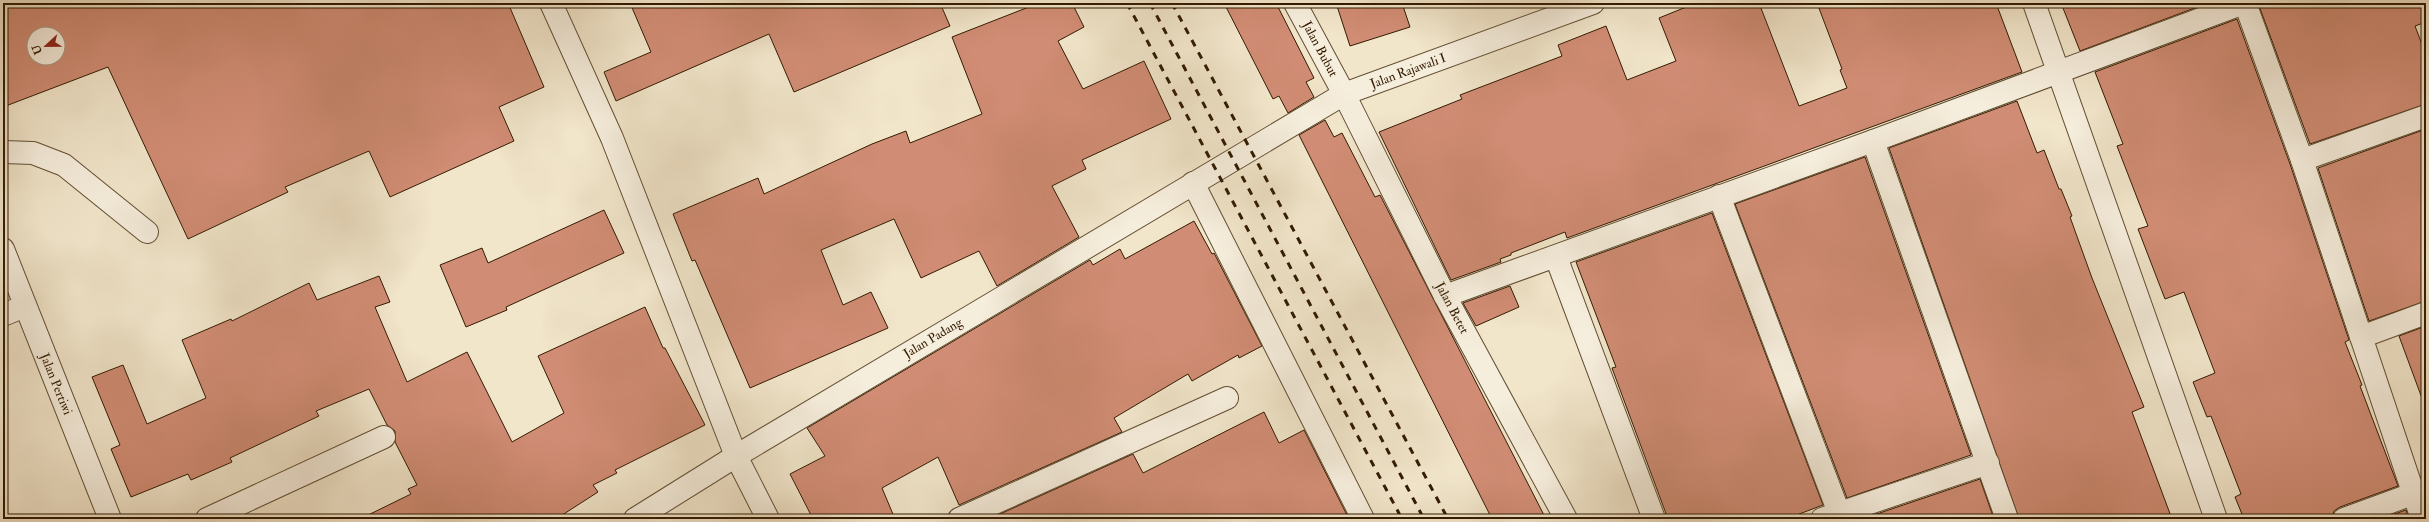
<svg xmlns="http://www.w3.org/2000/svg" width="2429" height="522" font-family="'IM FELL Double Pica',serif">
	<rect width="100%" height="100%" fill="#f1e5ca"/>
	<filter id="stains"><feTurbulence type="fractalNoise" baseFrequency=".005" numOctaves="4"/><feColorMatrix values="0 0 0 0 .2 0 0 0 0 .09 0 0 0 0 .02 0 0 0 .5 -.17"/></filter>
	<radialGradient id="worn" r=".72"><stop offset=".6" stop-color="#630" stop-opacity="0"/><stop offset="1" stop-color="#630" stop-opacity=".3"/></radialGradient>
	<g fill="#d08c74" stroke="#331b00" fill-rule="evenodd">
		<path d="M3 3H508L544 87 499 107 514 141 390 197 369 151 285 187 288 192 188 239 108 67 3 107ZM34 34H58V58H34Z"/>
		<polygon points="630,3 940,3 950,26 794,92 769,34 616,101 604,72 651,52"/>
		<polygon points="1039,3 1072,3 1084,27 1058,41 1083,89 1144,61 1171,119 1082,160 1086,169 1052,186 1079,237 997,286 979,251 921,278 894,219 821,250 843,305 871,292 888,328 750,388 695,260 692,261 673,214 758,178 764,194 872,144 906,131 910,143 982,114 952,37"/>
		<polygon points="1224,3 1276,3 1314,78 1306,82 1314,97 1288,113 1279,96 1273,99"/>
		<polygon points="1336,3 1402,3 1410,27 1350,46"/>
		<polygon points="1696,3 1759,3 1799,106 1847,88 1840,70 1842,69 1817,3 1996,3 2022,72 1567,238 1565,232 1511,253 1511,255 1500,259 1501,262 1451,280 1379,132 1462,99 1460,95 1562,56 1558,45 1606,26 1627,80 1676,61 1659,18"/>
		<polygon points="2061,3 2208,3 2080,51"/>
		<polygon points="2258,3 2426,3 2426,22 2415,26 2426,55 2426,104 2310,144"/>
		<polygon points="2237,19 2290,164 2349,340 2345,342 2362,385 2360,386 2398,486 2340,507 2334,511 2332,519 2244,519 2235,497 2241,494 2211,416 2207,417 2193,382 2215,373 2184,292 2165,299 2138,229 2148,226 2117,146 2123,144 2095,72"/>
		<polygon points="2017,101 2037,153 2044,150 2059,189 2061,189 2072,216 2070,217 2092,278 2144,407 2132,412 2172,519 2019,519 1889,148"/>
		<polygon points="1325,120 1334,137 1342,133 1375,197 1380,195 1546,519 1492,519 1299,135"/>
		<polygon points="2426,129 2426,301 2369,321 2318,168"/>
		<polygon points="1865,157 1971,455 1847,498 1735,204"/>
		<polygon points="604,210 624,253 506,307 507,310 466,327 440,265 482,248 488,263"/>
		<polygon points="1712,213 1823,505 1786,519 1668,519 1612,368 1616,367 1576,262"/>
		<polygon points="1194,221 1212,254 1214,253 1262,346 1239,358 1238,355 1192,381 1188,374 1114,418 1122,432 959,505 938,457 882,488 895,519 813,519 790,474 825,456 807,428 1090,260 1093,265 1120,249 1125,259"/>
		<polygon points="379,276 390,302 375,307 407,382 467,352 512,442 564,413 538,356 645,307 663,348 665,348 705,425 615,470 617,473 593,485 598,492 556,519 360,519 411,494 408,489 417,485 395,442 395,431 387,425 369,389 316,411 319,416 230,458 232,462 191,480 188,474 131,497 111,449 120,445 92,377 123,365 147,424 206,398 182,340 231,319 232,321 309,283 317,300"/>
		<polygon points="1510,286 1519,307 1476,326 1463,303"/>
		<polygon points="2426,326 2426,400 2423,401 2399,336"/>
		<polygon points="1264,412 1279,443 1304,430 1349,519 989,519 1133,454 1143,473"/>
		<polygon points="1980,479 1994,519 1862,519"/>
		<polygon points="2406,510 2409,519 2380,519"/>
	</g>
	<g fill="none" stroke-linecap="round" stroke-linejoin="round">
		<defs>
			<g id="minor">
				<polyline points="551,3 612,138 736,456 768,519"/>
				<polyline points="1295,3 1344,94 1445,296 1566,519"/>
				<polyline points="2034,3 2216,519"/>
				<polyline points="2245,3 2302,160 2422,519"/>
				<polyline points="1873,141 2007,519"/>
				<polyline points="3,152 33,153 64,165 147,232"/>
				<polyline points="2302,160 2426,116"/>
				<polyline points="1193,183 1363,519"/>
				<polyline points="1719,196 1839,513"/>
				<polyline points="3,249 110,519"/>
				<polyline points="1556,257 1654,519"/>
				<polyline points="1445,296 1873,141 2244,3"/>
				<polyline points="3,315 25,306"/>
				<polyline points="2361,337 2426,313"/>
				<polyline points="207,519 384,437"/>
				<polyline points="635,519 736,456 1344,94 1593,3"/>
				<polyline points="959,519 1227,398"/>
				<polyline points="1822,519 1988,463"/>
				<polyline points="2344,519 2426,489"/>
			</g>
		</defs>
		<use href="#minor" stroke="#624e32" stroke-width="24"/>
		<use href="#minor" stroke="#f6eedd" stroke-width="22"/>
		<g stroke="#331b00" stroke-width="3" stroke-dasharray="7 7" stroke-linecap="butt">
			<polyline points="1127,3 1402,519"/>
			<polyline points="1150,3 1424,519"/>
			<polyline points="1172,3 1448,519"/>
		</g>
	</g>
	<g text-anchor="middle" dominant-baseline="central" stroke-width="3" stroke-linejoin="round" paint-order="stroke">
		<g font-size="13" fill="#331b00" stroke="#f6eedd">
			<text transform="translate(1320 49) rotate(62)">Jalan Bubut</text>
			<text transform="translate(1408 71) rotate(-20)">Jalan Rajawali I</text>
			<text transform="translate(1452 308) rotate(62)">Jalan Betet</text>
			<text transform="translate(933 338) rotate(-31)">Jalan Padang</text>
			<text transform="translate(56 384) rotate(68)">Jalan Pertiwi</text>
		</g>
	</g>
	<rect width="2429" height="522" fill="none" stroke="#f1e5ca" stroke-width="16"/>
	<rect x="4" y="4" width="2421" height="514" fill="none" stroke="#331b00" stroke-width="2"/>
	<rect x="8" y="8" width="2413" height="506" fill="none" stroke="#331b00"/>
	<g transform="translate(46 46) rotate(248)"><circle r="19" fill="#f6eedd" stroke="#a89a85"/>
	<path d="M0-3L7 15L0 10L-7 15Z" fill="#8f2418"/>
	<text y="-6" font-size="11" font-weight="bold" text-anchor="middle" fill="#331b00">U</text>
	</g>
	<rect width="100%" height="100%" filter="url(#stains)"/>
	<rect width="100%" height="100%" fill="url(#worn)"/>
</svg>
